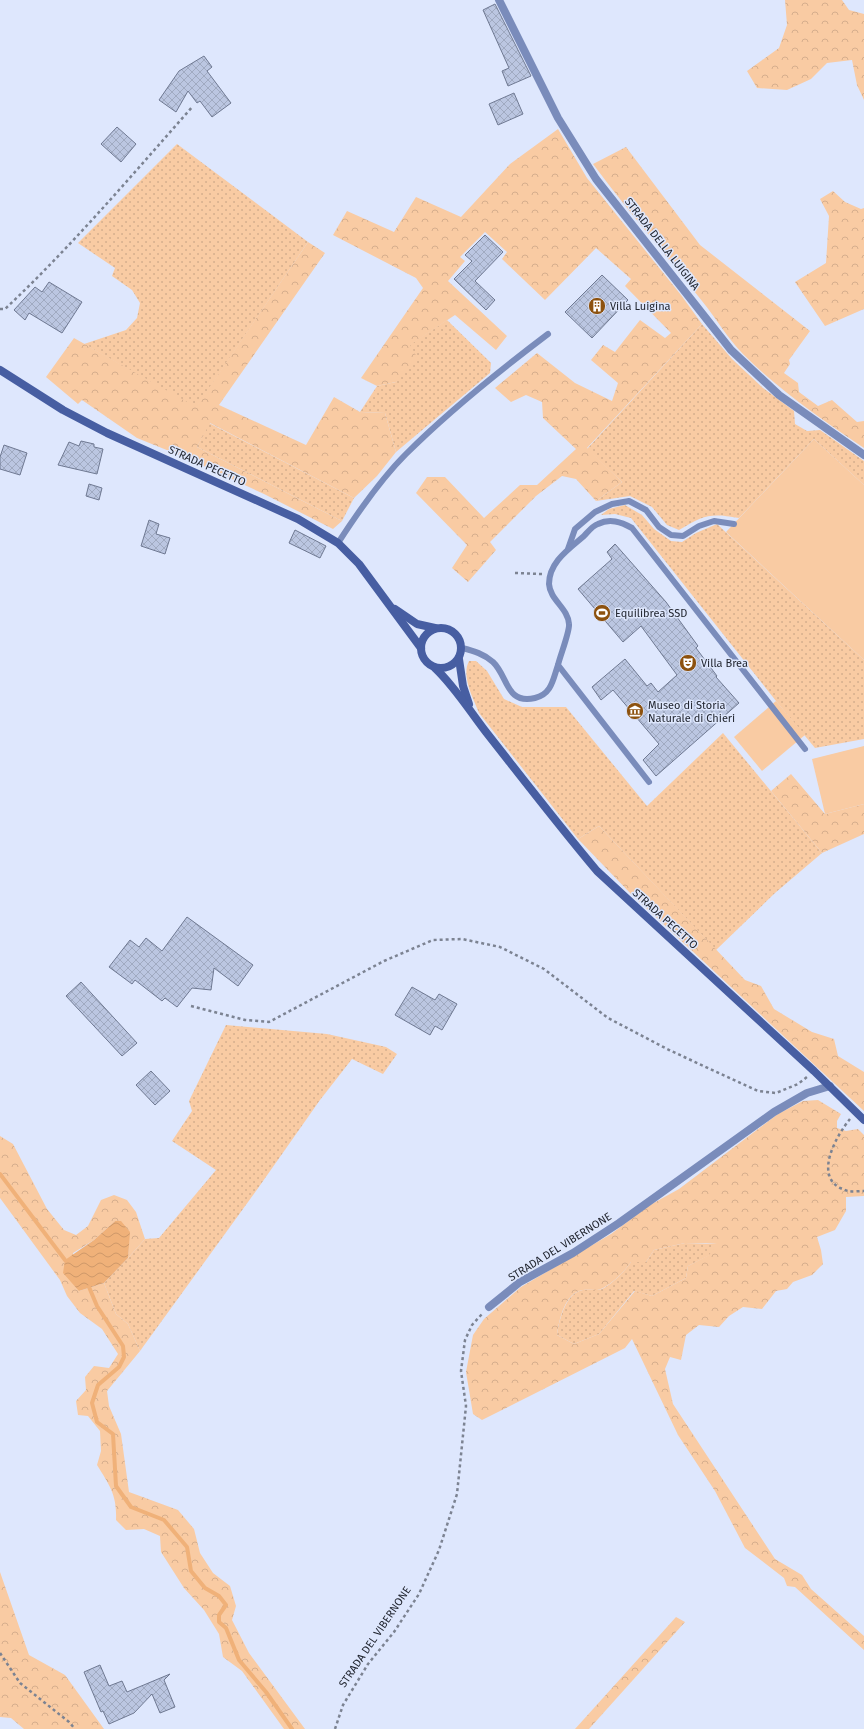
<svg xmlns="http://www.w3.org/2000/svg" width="864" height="1729" font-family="'Fira Sans',sans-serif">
	<defs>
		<pattern id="grass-dots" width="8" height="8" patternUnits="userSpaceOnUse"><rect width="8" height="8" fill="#f9cba3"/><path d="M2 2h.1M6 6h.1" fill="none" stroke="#d5ae8d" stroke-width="1.8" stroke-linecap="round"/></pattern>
		<pattern id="forest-crowns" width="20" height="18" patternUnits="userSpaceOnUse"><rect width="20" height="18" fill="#f9cba3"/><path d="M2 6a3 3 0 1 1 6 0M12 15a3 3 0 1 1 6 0" fill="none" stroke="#d5ae8d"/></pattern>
		<pattern id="water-waves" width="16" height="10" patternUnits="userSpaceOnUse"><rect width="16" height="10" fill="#f0b179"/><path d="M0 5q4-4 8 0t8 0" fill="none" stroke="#ce9869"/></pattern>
		<pattern id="building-cross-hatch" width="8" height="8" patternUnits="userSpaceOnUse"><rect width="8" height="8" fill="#bbc6e1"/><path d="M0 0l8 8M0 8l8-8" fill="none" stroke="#a0aac1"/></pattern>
	</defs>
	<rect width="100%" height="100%" fill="#dee7fd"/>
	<g fill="url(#grass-dots)">
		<polygon points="177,144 308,242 196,408 84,344 126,330 137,318 140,303 132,290 112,276 115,268 78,243"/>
		<polygon points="447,320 491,363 490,373 396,452 385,413 360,412 377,386 396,382 409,345"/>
		<path d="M702 324 732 359 763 388 794 411 795 424 807 431 820 430 864 461V485L814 439 739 518C709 513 705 515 679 530L667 525 652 507 630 496 596 501 622 482 587 449Z"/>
		<polygon points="209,423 354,498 342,521 197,447"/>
		<polygon points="625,505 642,515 654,529 671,541 682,542 696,533 717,524 864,660 864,739 815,748 776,701 631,518 615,514 601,515 609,509"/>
		<path d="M469 661H476L487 671 504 699 522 707H566L647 806 723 733 822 853 775 893 716 950 599 826 578 839 479 713C473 698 461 676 469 661Z"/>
		<polygon points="226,1025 327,1034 386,1047 397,1054 383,1074 352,1059 320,1100 256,1191 140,1351 128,1324 116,1314 104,1283 128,1258 145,1239 159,1238 216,1170 172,1141 192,1111 189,1101"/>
		<path d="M685 1243 718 1244 710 1255 688 1266 686 1278 652 1296 634 1291 599 1334 574 1344 557 1335C559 1320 566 1292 583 1290 589 1289 597 1291 602 1289 612 1284 624 1272 631 1262H646L654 1250Z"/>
	</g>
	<g fill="url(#forest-crowns)" fill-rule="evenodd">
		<polygon points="785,0 842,0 849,10 864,14 864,100 857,85 852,60 827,63 811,79 787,90 757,88 747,71 779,48 787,25"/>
		<polygon points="558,129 587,178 681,295 702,324 587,448 622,482 596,501 576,479 562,476 536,496 490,542 496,550 468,582 452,568 467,545 416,493 427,477 445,477 484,518 520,485 537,485 576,449 543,418 542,402 526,395 511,402 495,388 537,353 575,383 612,401 618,383 591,360 603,345 615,352 640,320 665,338 671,333 625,286 631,279 596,248 545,300 502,259 507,252 485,232 460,257 465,261 448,281 507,336 496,350 455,315 410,345 417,357 396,382 377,386 361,378 423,288 416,278 333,235 347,211 394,232 416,197 461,217 510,164"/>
		<path d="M626 147 700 245 810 331 789 360 790 364 784 373 798 383 799 392 818 406 832 400 857 422 864 421V448C821 419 779 390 743 354 727 338 716 318 702 301 666 255 628 211 593 164Z"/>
		<polygon points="833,191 845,202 861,209 864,208 864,309 825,326 795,282 826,263 829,216 820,199"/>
		<polygon points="308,242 325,253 219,405 306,445 334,397 360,412 385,413 396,452 377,476 354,498 210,423 197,447 342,521 333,529 264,494 184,457 137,438 82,400 78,404 46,377 74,338 196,407"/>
		<polygon points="791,774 825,814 864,804 864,834 822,853 771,791"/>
		<polygon points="599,826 745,980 761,986 774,1009 812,1032 834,1039 838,1056 864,1072 864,1111 631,894 578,839"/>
		<path d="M818 1100 841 1114 837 1121V1128L846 1131 858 1129 864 1135V1196L846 1197V1211L835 1230 817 1237 821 1250 823 1264 812 1275 793 1282 787 1289 776 1291 762 1309 743 1307 729 1316 719 1327 699 1325 686 1335 681 1360 670 1357 665 1369 673 1404 775 1559 802 1575 811 1589 864 1636V1650L795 1587 787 1586 784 1578 745 1548 715 1491 678 1435 632 1339 625 1348 482 1420 473 1414 466 1372 473 1335 484 1319 521 1287 611 1234 650 1205 679 1189 778 1114 803 1101ZM685 1243H706L717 1244 709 1255 688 1266 686 1278 652 1296 635 1291 599 1334 574 1344 557 1335C559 1320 565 1292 583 1290 589 1289 597 1291 601 1289 612 1284 624 1272 631 1262H646L654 1250Z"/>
		<path d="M0 1136 13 1144 47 1209 64 1230 76 1235 88 1226 101 1200 114 1195 127 1200 136 1212 145 1239 128 1258 129 1232 115 1221 94 1240 73 1253 79 1291 104 1283 116 1314 128 1324 140 1351 107 1391 109 1406 121 1434 129 1492 178 1510 194 1529 200 1553 213 1573 230 1586 236 1606 232 1620 249 1653 305 1729H284L242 1671 223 1657 219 1634 204 1610 184 1588 161 1552 160 1536 144 1529 126 1530 116 1520C117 1495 110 1486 97 1465L101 1451 100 1431 88 1416 78 1415 76 1401 86 1390 85 1377 94 1366 109 1368 118 1354 102 1329 80 1313 67 1296 60 1280 0 1198Z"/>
		<polygon points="0,1572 29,1655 65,1675 104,1729 24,1729 11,1718 0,1717"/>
		<polygon points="676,1617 685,1622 589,1729 575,1729"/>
	</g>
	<g fill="#f9cba3">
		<polygon points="814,439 864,485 864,660 726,532"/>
		<polygon points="776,701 805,735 762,771 734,737"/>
		<polygon points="864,746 864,804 825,814 812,759"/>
	</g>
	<polygon fill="url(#water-waves)" points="115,1221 121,1221 130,1232 128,1258 104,1283 79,1291 63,1273 65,1260 94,1240"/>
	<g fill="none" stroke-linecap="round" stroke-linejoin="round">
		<g stroke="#f0b179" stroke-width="4">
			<polyline points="0,1174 65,1260"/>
			<polyline points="89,1287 97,1306 123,1346 124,1357 119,1367 98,1385 92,1403 97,1422 113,1434 116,1486 131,1507 164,1520 187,1547 191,1571 205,1588 219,1596 226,1605 219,1615 219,1622 226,1628 239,1660 266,1692 292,1729"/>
		</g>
	</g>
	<g fill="url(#building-cross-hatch)" stroke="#6f7992">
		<polygon points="495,4 531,76 508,86 502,71 509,68 483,10"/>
		<polygon points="204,56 212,67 207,71 231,103 212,117 200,101 197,103 188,91 176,112 159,100 179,71"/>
		<polygon points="514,93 523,114 498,125 489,104"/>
		<polygon points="117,127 136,144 121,162 101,144"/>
		<polygon points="485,235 503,252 475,281 495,300 486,310 454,279 472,261 465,255"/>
		<polygon points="602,275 628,300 592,338 565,312"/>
		<polygon points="49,282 82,302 62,333 29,313 25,320 14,310 35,287 42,292"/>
		<polygon points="81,441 94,444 94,447 103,449 97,474 58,465 69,442 79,446"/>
		<polygon points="4,445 27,453 20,475 0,469 0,457"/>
		<polygon points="89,484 102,488 99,500 86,496"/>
		<polygon points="149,520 159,524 156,534 170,538 165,554 141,546"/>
		<polygon points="295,530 326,546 320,558 289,543"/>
		<polygon points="615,544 666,602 698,646 696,648 717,676 716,677 739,703 656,776 643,760 659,744 613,690 601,700 592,687 625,659 647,686 651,683 658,692 677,675 641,626 623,642 578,589 612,559 607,552"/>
		<polygon points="187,917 253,965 238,986 214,968 211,990 192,988 177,1007 165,998 162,1001 135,980 132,984 109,967 130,940 139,947 146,938 162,951"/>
		<polygon points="81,982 137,1043 122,1056 66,996"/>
		<polygon points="412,987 435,1000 439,994 457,1004 442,1030 435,1026 430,1035 395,1015"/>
		<polygon points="151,1071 170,1091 155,1105 136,1085"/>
		<polygon points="100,1665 109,1686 122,1681 127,1692 170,1674 164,1680 175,1707 160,1713 152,1694 134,1713 109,1724 103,1711 101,1712 84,1672"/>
	</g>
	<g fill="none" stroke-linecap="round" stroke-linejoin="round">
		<g stroke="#7c8392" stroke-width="2.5" stroke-dasharray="3 3" stroke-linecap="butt">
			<path d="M0 309H5C72 246 132 175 193 106"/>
			<polyline points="515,573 542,574"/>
			<polyline points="191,1006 245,1020 269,1022 384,961 433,940 462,939 500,947 544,969 608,1018 669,1050 758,1091 776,1093 798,1084 807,1077"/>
			<path d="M850 1119C837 1135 814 1174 840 1188 843 1189 846 1191 849 1191 853 1192 859 1191 864 1191"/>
			<polyline points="0,1653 20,1683 69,1722 75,1729"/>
			<polyline points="335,1729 343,1705 368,1664 394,1632 419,1594 439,1550 457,1494 466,1406 461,1371 465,1340 472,1325 482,1314"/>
		</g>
		<g stroke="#7a8cbb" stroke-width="6">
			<path d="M338 543C358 512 380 480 406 454 450 410 499 371 548 334"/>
			<polyline points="568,549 575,529 595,512 612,504 629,501 646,510 659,527 671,535 683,536 699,526 714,521 734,524"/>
			<path d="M462 648C474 651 484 654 493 662 508 676 506 705 535 698 552 694 553 679 558 665"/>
			<path d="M649 782 558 665C560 656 570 631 569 624 568 608 550 600 549 584 549 562 569 549 584 536 588 532 592 526 598 524 610 518 621 522 632 528L805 749"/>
		</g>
		<g stroke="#7a8cbb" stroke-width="8">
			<polyline points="499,0 558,118 596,179 731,350 779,395 864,455"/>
			<polyline points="489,1307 520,1282 573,1253 619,1223 774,1112 807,1093 830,1086"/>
		</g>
		<g stroke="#475ea2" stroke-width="8">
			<polyline points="0,370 63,410 107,433 298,519 338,543 359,564 421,648"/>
			<polyline points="395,609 417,624 435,628"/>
			<circle cx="441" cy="648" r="20"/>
			<polyline points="459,659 463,686 469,704"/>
			<path d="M435 668C455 687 469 710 486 732 523 779 559 826 597 871L814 1071 864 1120"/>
		</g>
	</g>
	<defs>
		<symbol id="building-disc" viewBox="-11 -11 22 22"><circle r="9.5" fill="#8d520f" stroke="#dee7fd"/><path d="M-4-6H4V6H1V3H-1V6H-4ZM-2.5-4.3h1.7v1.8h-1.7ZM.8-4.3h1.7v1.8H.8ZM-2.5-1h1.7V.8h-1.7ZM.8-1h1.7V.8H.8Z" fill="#fff"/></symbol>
		<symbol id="stadium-disc" viewBox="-11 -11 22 22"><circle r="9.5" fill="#8d520f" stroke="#dee7fd"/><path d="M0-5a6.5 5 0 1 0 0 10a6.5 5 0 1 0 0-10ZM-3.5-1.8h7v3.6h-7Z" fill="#fff"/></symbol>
		<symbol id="theatre-disc" viewBox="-11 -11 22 22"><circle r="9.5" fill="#8d520f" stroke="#dee7fd"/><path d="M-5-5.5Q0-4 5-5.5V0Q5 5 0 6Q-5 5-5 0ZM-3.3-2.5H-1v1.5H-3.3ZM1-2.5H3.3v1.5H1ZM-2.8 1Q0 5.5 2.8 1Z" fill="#fff"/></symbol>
		<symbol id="museum-disc" viewBox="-11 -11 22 22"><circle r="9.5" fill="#8d520f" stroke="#dee7fd"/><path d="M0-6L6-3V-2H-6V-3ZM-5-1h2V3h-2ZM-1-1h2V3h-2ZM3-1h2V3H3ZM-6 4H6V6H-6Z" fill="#fff"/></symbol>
	</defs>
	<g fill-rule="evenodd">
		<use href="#building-disc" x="587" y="296" width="20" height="20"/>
		<use href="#stadium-disc" x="592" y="603" width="20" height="20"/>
		<use href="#theatre-disc" x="678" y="653" width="20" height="20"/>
		<use href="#museum-disc" x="625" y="701" width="20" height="20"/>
	</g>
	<g text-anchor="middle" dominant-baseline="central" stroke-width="3" stroke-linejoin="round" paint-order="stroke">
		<g font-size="11" fill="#222630" stroke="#dee7fd">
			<text transform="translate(662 244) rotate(52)">STRADA DELLA LUIGINA</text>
			<text transform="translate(207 466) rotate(24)">STRADA PECETTO</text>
			<text transform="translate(665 919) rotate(42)">STRADA PECETTO</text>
			<text transform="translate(560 1247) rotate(-32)">STRADA DEL VIBERNONE</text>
			<text transform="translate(375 1637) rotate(-56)">STRADA DEL VIBERNONE</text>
		</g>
		<g font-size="11" fill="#222630" stroke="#dee7fd" text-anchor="start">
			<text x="610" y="306">Villa Luigina</text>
			<text x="615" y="613">Equilibrea SSD</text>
			<text x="701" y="663">Villa Brea</text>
			<text x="648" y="705">Museo di Storia<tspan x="648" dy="13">Naturale di Chieri</tspan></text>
		</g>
	</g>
</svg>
